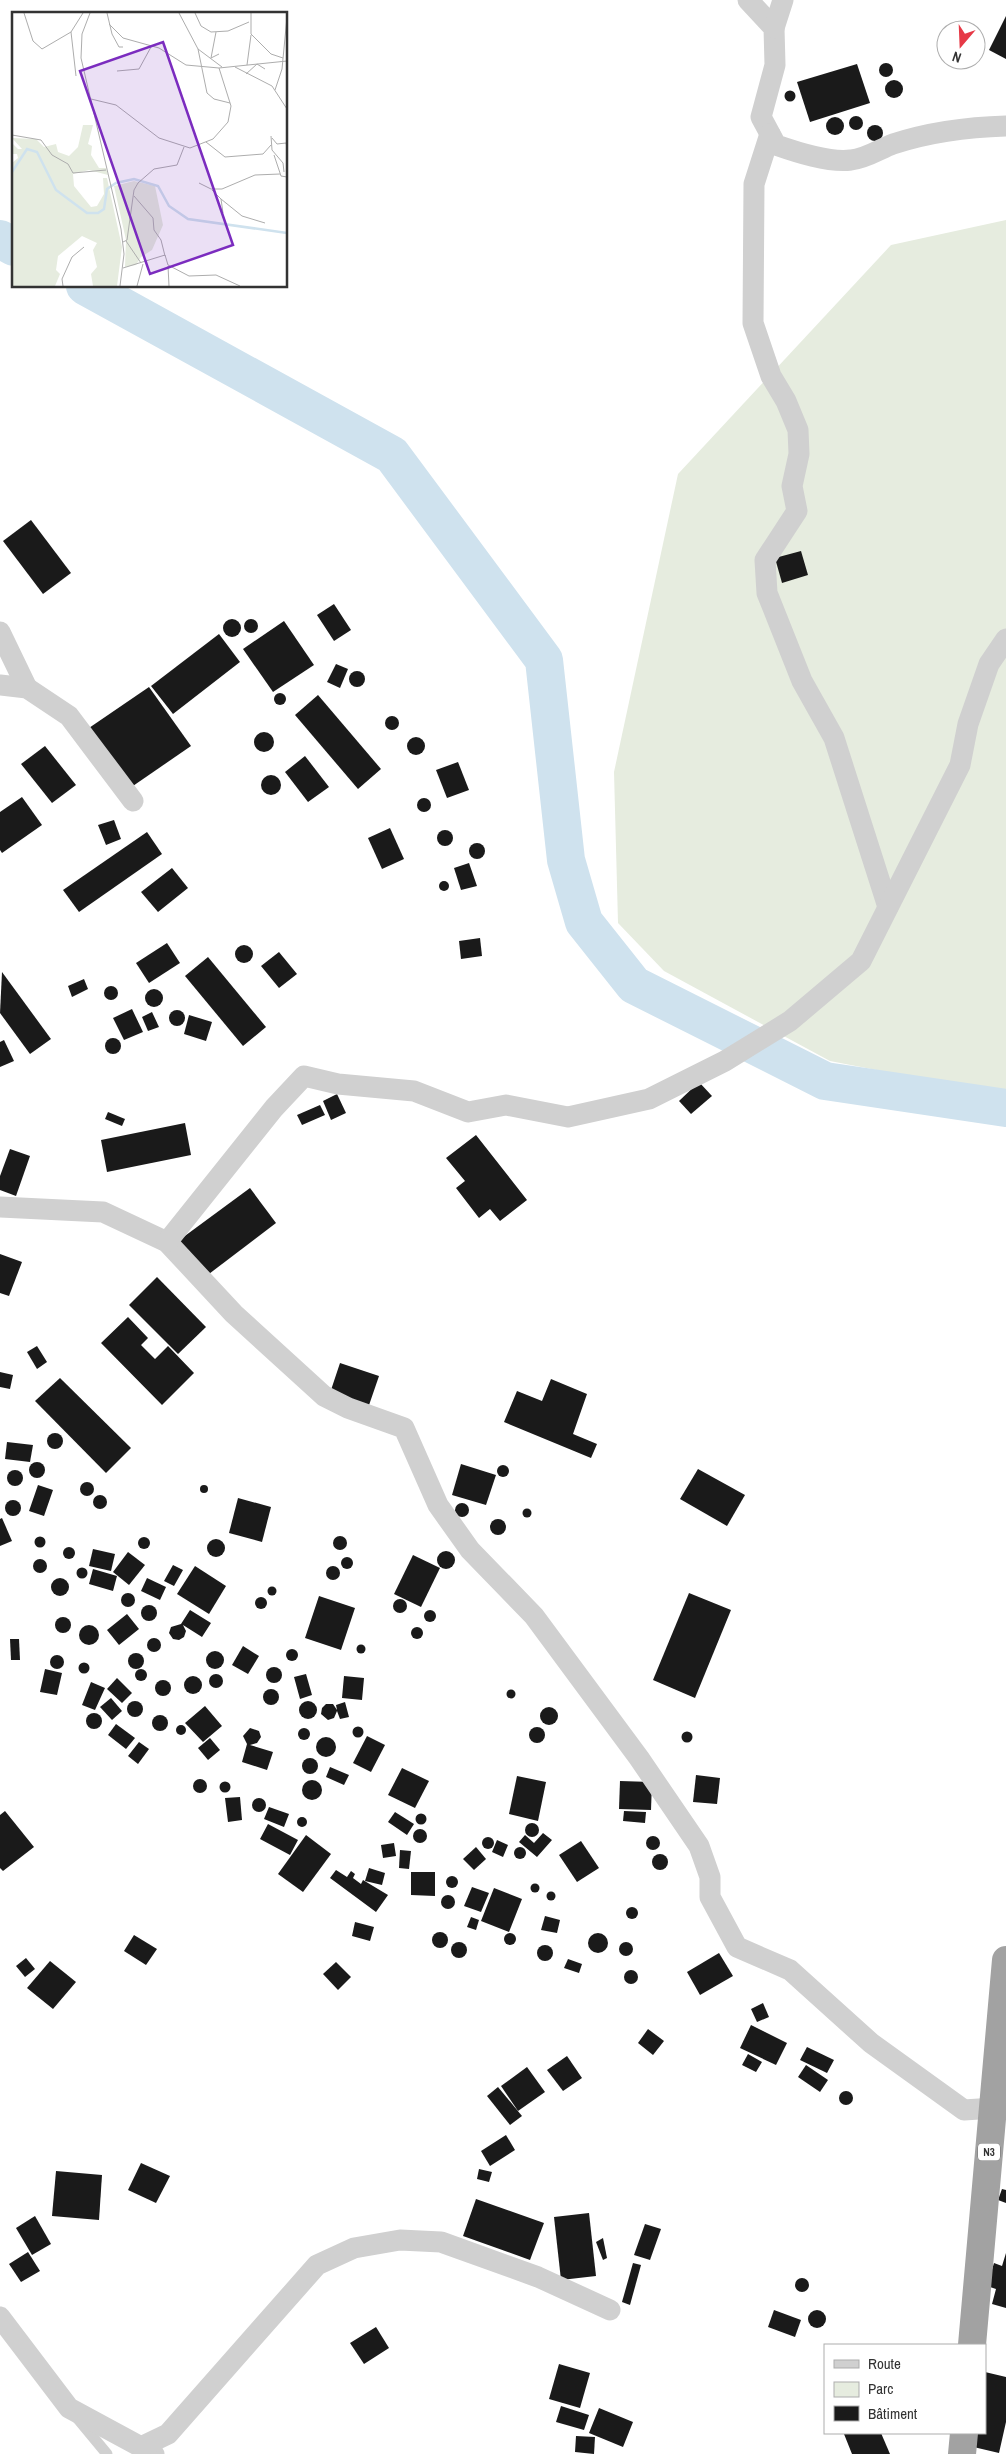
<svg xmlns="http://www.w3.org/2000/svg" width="1006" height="2454" font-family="'Archivo Narrow',sans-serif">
	<rect width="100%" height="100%" fill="#fff"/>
	<polygon fill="#e6ecdf" points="1006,220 1006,1095 830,1061 664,971 618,923 614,772 678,474 891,245"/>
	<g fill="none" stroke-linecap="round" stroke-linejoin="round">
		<g stroke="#cfe2ee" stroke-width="38">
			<polyline points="0,239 14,247"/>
			<polyline points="85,286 392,455 544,660 566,860 584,922 634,985 825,1081 1006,1108"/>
		</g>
	</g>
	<g fill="#1a1a1a">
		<polygon points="1006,16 1006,59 989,50"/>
		<circle cx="886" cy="70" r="7"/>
		<polygon points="857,64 870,103 810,122 797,82"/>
		<circle cx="894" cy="89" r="9"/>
		<circle cx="790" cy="96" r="5.5"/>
		<circle cx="856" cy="123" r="7"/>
		<circle cx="835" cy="126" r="9"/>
		<circle cx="875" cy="133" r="8"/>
		<polygon points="31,520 71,573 43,594 3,541"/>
		<polygon points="801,551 808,575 782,583 775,558"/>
		<polygon points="334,604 351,630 334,641 317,615"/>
		<circle cx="232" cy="628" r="9"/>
		<circle cx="251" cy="626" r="7"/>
		<polygon points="284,621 314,665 273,692 243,649"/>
		<polygon points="219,634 240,662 173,714 151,686"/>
		<polygon points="336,664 348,669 340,688 327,682"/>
		<circle cx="357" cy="679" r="8"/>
		<polygon points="149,687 191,746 130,788 86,730"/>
		<circle cx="280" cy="699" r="6"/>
		<polygon points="318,695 381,769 358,789 295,715"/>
		<circle cx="392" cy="723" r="7"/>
		<circle cx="264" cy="742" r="10"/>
		<circle cx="416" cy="746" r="9"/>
		<polygon points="45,746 76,785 52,803 21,764"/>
		<polygon points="305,756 329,787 308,802 285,772"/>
		<polygon points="458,762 469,790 447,798 436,770"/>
		<circle cx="271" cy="785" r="10"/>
		<polygon points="22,797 42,825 2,853 0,850 0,812"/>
		<circle cx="424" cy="805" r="7"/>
		<polygon points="114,820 121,839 106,845 98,825"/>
		<polygon points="390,828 404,859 382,869 368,838"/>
		<circle cx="445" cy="838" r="8"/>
		<polygon points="147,832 162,854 79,912 63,890"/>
		<circle cx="477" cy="851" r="8"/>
		<polygon points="469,863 477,886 461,890 454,868"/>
		<polygon points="172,868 188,888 158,912 141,892"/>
		<circle cx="444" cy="886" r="5"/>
		<polygon points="480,938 482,956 461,959 459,941"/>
		<polygon points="167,943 180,963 149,983 136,963"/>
		<circle cx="244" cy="954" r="9"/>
		<polygon points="279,952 297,974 279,988 261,966"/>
		<polygon points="208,957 266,1027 243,1046 185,976"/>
		<polygon points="2,972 51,1039 30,1054 0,1013"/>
		<polygon points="84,979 88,989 72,997 68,986"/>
		<circle cx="111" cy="993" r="7"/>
		<circle cx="154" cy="998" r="9"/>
		<polygon points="132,1009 143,1032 124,1040 113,1018"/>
		<circle cx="177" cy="1018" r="8"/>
		<polygon points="152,1012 159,1027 148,1031 142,1017"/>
		<polygon points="189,1015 212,1022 206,1041 184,1034"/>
		<circle cx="113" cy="1046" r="8"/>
		<polygon points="4,1040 14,1061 0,1067 0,1042"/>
		<polygon points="699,1082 712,1096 691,1114 679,1101"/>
		<polygon points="337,1094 346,1113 331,1120 323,1101"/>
		<polygon points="320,1105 325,1115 302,1125 297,1115"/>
		<polygon points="108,1112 125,1119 122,1126 105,1119"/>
		<polygon points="185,1123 191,1155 107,1172 101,1140"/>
		<polygon points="476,1135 527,1200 500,1221 490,1209 479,1218 456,1188 465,1181 446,1158"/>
		<polygon points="10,1149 30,1156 16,1196 0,1190 0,1176"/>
		<polygon points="250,1188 276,1223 205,1277 178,1241"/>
		<polygon points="0,1254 22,1262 9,1296 0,1293"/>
		<polygon points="157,1277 206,1327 178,1354 129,1305"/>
		<polygon points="128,1317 148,1338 141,1345 155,1359 168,1346 194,1373 162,1405 101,1343"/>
		<polygon points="37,1346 47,1362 37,1369 27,1352"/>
		<polygon points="340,1363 379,1376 368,1408 329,1396"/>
		<polygon points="0,1372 13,1375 10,1389 0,1387"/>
		<polygon points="60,1378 131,1448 106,1473 35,1401"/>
		<polygon points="551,1379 587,1394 573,1434 597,1444 591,1458 504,1422 517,1391 542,1401"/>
		<circle cx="55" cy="1441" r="8"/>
		<polygon points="7,1442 33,1445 30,1462 5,1459"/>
		<circle cx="37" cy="1470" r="8"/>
		<polygon points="461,1464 496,1475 486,1505 452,1495"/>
		<circle cx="503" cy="1471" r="6"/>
		<polygon points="698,1469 745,1495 727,1526 680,1499"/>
		<circle cx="15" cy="1478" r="8"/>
		<circle cx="87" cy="1489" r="7"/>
		<circle cx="204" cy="1489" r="4"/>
		<polygon points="38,1485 53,1490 44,1516 29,1511"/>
		<circle cx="100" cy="1502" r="7"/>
		<polygon points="238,1498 271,1507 262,1542 229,1533"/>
		<circle cx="13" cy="1508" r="8"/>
		<circle cx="462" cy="1510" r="7"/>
		<circle cx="527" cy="1513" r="4.5"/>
		<polygon points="2,1518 12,1541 0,1546 0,1519"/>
		<circle cx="498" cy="1527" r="8"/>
		<circle cx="340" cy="1543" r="7"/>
		<circle cx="40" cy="1542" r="5.5"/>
		<circle cx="144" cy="1543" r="6"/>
		<circle cx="216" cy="1548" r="9"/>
		<circle cx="69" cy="1553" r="6"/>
		<polygon points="93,1549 115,1554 111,1571 89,1566"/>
		<circle cx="446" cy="1560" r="9"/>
		<polygon points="128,1552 145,1565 129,1585 113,1572"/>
		<polygon points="413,1555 440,1568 421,1607 394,1594"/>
		<circle cx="347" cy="1563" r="6"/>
		<circle cx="40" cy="1566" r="7"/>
		<polygon points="173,1565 183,1570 174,1586 164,1581"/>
		<circle cx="333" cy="1573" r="7"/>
		<polygon points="195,1566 226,1586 209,1614 177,1594"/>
		<circle cx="82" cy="1573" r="5.5"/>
		<polygon points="93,1569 117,1576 113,1591 89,1584"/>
		<circle cx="60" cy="1587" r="9"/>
		<polygon points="147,1578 166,1587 160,1600 141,1591"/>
		<circle cx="272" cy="1591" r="4.5"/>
		<circle cx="128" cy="1600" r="7"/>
		<polygon points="689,1593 731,1610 695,1698 653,1680"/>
		<polygon points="319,1596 355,1608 341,1650 305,1638"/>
		<circle cx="261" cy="1603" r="6"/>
		<circle cx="400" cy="1606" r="7"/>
		<circle cx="149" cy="1613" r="8"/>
		<circle cx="430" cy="1616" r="6"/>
		<polygon points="190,1610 211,1623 202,1637 183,1625 186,1631 184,1637 179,1640 173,1639 169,1633 171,1627 181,1624"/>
		<polygon points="127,1614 139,1629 119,1645 107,1630"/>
		<circle cx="63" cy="1625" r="8"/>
		<circle cx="89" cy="1635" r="10"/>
		<circle cx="417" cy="1633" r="6"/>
		<circle cx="154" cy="1645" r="7"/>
		<polygon points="10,1639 19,1639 20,1660 11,1660"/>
		<circle cx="361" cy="1649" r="4.5"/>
		<polygon points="243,1646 259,1656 248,1674 232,1665"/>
		<circle cx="292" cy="1655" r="6"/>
		<circle cx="215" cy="1660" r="9"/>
		<circle cx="136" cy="1661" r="8"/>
		<circle cx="57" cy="1662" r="7"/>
		<circle cx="84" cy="1668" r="5.5"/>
		<circle cx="274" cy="1675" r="8"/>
		<polygon points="45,1669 62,1673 57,1695 40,1692"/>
		<circle cx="141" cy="1675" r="6"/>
		<polygon points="306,1674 312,1695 300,1699 294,1677"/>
		<circle cx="216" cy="1681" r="7"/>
		<circle cx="193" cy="1685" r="9"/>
		<polygon points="344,1676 364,1678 362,1700 342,1698"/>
		<polygon points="117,1678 132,1693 122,1703 107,1689"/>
		<circle cx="163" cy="1688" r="8"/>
		<polygon points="91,1682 105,1688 95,1710 82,1705"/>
		<circle cx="271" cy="1697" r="8"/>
		<circle cx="511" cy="1694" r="4.5"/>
		<polygon points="111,1698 122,1711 112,1720 100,1707"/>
		<circle cx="135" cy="1709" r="8"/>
		<circle cx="308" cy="1710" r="9"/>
		<polygon points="345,1702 349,1717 340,1719 337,1711 334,1718 328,1720 321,1714 322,1708 326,1704 333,1704 337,1710 336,1705"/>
		<polygon points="205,1706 222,1726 203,1742 185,1723"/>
		<circle cx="549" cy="1716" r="9"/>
		<circle cx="94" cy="1721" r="8"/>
		<circle cx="160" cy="1723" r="8"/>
		<polygon points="116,1724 135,1738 126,1749 108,1735"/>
		<circle cx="181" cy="1730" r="5"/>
		<circle cx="358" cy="1732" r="5.5"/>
		<circle cx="537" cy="1735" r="8"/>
		<polygon points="250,1728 259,1731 261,1737 257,1743 250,1745 273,1752 267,1770 242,1762 247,1744 243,1736"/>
		<circle cx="304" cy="1734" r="6"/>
		<circle cx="687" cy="1737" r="5.5"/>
		<polygon points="367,1736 385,1745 371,1772 353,1763"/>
		<circle cx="326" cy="1747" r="10"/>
		<polygon points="210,1738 220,1750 208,1760 198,1748"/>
		<polygon points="139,1742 149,1749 138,1764 128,1756"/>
		<circle cx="310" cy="1766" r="8"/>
		<polygon points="330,1767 349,1775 344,1785 326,1777"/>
		<polygon points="402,1768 429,1781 415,1808 388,1795"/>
		<polygon points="696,1775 720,1778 717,1804 693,1802"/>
		<polygon points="517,1776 546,1782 538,1821 509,1814"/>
		<circle cx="200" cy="1786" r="7"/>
		<circle cx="312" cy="1790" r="10"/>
		<polygon points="620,1781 652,1782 651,1810 619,1809"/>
		<circle cx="225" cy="1787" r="5.5"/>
		<polygon points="240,1797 242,1820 228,1822 225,1798"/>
		<circle cx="259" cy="1805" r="7"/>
		<polygon points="269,1807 289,1814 284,1827 264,1819"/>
		<polygon points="5,1811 34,1847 3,1871 0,1868 0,1815"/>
		<polygon points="624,1811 646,1812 645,1823 623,1821"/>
		<polygon points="395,1812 414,1824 407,1835 388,1822"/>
		<circle cx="421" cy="1819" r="5.5"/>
		<circle cx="302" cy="1822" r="5"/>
		<circle cx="532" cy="1830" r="7"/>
		<polygon points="268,1824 298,1840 290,1855 260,1839"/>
		<circle cx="420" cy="1836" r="7"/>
		<polygon points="543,1833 552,1840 537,1857 519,1842 525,1835 534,1843"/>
		<polygon points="306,1835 331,1854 303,1892 278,1874"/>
		<circle cx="653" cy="1843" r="7"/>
		<circle cx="488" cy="1843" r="6"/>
		<polygon points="497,1840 508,1845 503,1857 492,1852"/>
		<polygon points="581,1841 599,1868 577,1882 559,1855"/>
		<polygon points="394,1843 396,1856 383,1858 381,1845"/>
		<circle cx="520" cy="1853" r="6"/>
		<polygon points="476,1847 486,1859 474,1870 463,1859"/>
		<polygon points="400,1850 411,1851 409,1869 399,1868"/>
		<circle cx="660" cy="1862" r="8"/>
		<polygon points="369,1868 385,1873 382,1885 365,1881"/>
		<polygon points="336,1870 347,1877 351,1871 355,1874 353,1878 361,1884 363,1880 388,1895 376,1912 330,1878"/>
		<polygon points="411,1872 435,1872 435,1896 411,1895"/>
		<circle cx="452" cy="1882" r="6"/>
		<circle cx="535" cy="1888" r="4.5"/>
		<polygon points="472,1887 489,1893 481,1912 464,1906"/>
		<polygon points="494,1888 522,1899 509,1932 481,1921"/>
		<circle cx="551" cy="1896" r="4.5"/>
		<circle cx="448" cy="1902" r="7"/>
		<circle cx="632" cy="1913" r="6"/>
		<polygon points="545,1916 560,1920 557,1933 541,1930"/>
		<polygon points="471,1917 479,1920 476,1930 467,1927"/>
		<polygon points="355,1922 374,1927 370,1941 352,1936"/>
		<circle cx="440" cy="1940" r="8"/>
		<circle cx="510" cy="1939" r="6"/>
		<circle cx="598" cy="1943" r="10"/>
		<polygon points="134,1935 157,1949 146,1965 124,1951"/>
		<circle cx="626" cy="1949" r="7"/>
		<circle cx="459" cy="1950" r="8"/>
		<circle cx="545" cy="1953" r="8"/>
		<polygon points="719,1953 733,1976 700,1995 687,1972"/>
		<polygon points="26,1958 35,1969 25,1977 16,1966"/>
		<polygon points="568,1959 582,1964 579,1973 564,1968"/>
		<polygon points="50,1961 76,1982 53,2009 27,1988"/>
		<polygon points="336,1962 351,1977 338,1990 323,1974"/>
		<circle cx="631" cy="1977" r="7"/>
		<polygon points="763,2003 769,2017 757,2022 751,2009"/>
		<polygon points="751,2025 787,2043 776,2065 740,2048"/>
		<polygon points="648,2029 664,2041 653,2055 638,2043"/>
		<polygon points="807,2047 834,2060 827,2073 800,2060"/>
		<polygon points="748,2054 762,2062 756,2072 742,2065"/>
		<polygon points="567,2056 582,2078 563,2091 547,2070"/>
		<polygon points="806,2065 828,2080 820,2092 798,2077"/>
		<polygon points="527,2067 545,2092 518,2111 501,2086"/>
		<polygon points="498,2087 522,2116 510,2125 487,2096"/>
		<circle cx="846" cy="2098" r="7"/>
		<polygon points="506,2135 515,2150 490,2166 481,2151"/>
		<polygon points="141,2163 170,2176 156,2203 128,2190"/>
		<polygon points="479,2169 492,2172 489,2182 477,2179"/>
		<polygon points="56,2171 102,2175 99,2220 52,2216"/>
		<polygon points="1002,2189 1006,2190 1006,2203 998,2200"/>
		<polygon points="476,2199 544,2223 530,2260 463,2236"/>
		<polygon points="589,2213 596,2276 561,2280 554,2217"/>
		<polygon points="35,2216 51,2244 32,2255 16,2228"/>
		<polygon points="645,2224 661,2229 650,2260 634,2255"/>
		<polygon points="603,2238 607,2258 603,2260 596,2242"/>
		<polygon points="28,2252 40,2271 21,2282 9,2264"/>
		<polygon points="1006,2253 1006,2308 992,2304 996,2289 987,2286 994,2263 1002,2266"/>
		<polygon points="633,2263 641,2265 630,2305 622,2302"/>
		<circle cx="802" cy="2285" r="7"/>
		<polygon points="774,2310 801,2320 795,2337 768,2327"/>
		<circle cx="817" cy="2319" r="9"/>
		<polygon points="376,2327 389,2348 364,2364 350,2343"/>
		<polygon points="559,2364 590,2373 580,2408 549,2399"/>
		<polygon points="985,2372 1006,2377 1006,2422 999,2453 965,2445 968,2433 985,2433"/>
		<polygon points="561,2406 589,2415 584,2430 556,2422"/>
		<polygon points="599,2408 633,2422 623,2447 589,2433"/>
		<polygon points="847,2433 881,2433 890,2454 852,2454 844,2434"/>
		<polygon points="576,2436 595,2437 594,2454 575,2452"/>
	</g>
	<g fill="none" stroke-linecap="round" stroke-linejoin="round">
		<polyline stroke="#d0d0d0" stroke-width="11" points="78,2419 107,2454"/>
		<g stroke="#d0d0d0" stroke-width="21">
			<path d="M748 0 774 28 775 65 761 117 776 145C796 152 829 163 851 160 865 159 880 149 893 144 930 132 968 127 1006 126"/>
			<polyline points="774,28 783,0"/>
			<polyline points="770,134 754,184 753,323 771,376 786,401 798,430 799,454 792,486 797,511 765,560 767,593 802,681 834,738 888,907"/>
			<polyline points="0,632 27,688"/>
			<polyline points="0,685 27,688 69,716 133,801"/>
			<polyline points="0,1207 103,1212 167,1242 234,1314 324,1396 348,1408 404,1428 438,1505 470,1550 534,1616 639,1758 699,1846 710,1877 710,1897 737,1947 790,1970 871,2043 964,2110 994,2108"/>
			<polyline points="167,1242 274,1108 304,1076 338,1084 414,1091 468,1112 506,1105 568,1117 649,1099 725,1061 790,1021 861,961 960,765 968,724 989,664 1006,639"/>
			<polyline points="0,2317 69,2408 154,2454"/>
			<polyline points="143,2446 168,2434 317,2265 354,2248 400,2240 441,2242 538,2277 610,2310"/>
		</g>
		<g stroke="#a2a2a2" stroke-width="28">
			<polyline points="972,2345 1006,1960"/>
			<polyline points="962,2454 964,2433"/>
		</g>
	</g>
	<g text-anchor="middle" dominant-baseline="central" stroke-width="5" stroke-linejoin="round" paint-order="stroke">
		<rect fill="#fff" stroke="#707070" stroke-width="1" x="978" y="2143.5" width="22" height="17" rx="4"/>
		<g font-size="11" font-weight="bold" fill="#333">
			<text x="989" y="2152">N3</text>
		</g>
	</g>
	<g transform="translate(12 12)">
		<rect width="275" height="275" fill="#fff"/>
		<path d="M71 113H81L76 132 80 134 79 143 87 156H94L96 163 77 158 61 162 62 174 79 195 85 194 92 182 91 166H95L110 235 105 274H81L79 262 85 255 81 238 85 231 70 224 46 244 44 258 48 262 43 274H0V151L6 146 5 142H0V131L6 137H10L0 126 24 127 32 135 44 132 46 140 57 144 66 135ZM122 169 143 174 151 213 140 238 129 245 124 253 113 255 114 228 102 174Z" fill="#e6ecdf"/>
		<path fill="none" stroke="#cfe2ee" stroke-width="2.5" d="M0 160 15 137 25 140 44 178 75 201H86L92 197 95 177 104 171 122 167 146 174 157 194 176 207 275 221"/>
		<path fill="none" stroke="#adadad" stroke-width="1" d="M12 1 21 29 30 37 59 20 71 1M78 1 70 22 69 46 109 217 112 242 108 274M95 1 100 22 107 35H111M167 1 186 37 210 55M183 1 189 14 199 20 216 19 237 10M239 1V22L259 42 271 46M97 12 111 26 147 36 174 53 207 56 275 49M59 20 64 64M204 20 199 46 207 42M186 37 195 81 202 87 218 91M235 53 239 23M223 55 260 74 275 97M105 59 127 57 139 35M234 62 245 52 253 57M263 78 270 57 275 5M79 87 104 93 147 126 178 136 201 127 216 110 219 94 207 56M0 123 29 128 40 143 56 152 61 161 94 158M259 124 260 138 271 151 272 160M260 126 265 132 274 131 275 135M194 130 213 145 251 142 259 133M262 143 269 164 275 165M187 171 199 177H210L243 163 268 162M200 178 209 187 211 201M122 184 141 206 142 218 149 228 153 244M209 187 230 204 253 211M114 229 129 251M111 230 115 228 122 178 126 171 142 157 165 153 172 135M156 254 157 274M111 256 153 243 156 253 177 264 204 263 228 274M51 274 50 267 60 245 72 235M125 274 131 252"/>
		<path fill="#7b2cbf" fill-opacity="0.15" stroke="#7b2cbf" stroke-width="2.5" d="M151 30 221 233 138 262 68 59Z"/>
		<rect width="275" height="275" fill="none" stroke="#333" stroke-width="2.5"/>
	</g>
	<rect x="824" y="2344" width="162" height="90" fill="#ffffff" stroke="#adadad"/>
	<rect x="834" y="2360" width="25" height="8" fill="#d0d0d0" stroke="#adadad"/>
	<text x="868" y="2369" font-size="15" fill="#333333">Route</text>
	<rect x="834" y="2382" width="25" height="15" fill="#e6ecdf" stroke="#adadad"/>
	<text x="868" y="2394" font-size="15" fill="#333333">Parc</text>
	<rect x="834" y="2406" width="25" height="15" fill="#1a1a1a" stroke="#adadad"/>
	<text x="868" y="2419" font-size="15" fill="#333333">Bâtiment</text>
	<g transform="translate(961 45) rotate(199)"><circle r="24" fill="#ffffff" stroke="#adadad"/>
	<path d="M0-4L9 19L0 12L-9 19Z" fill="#e63946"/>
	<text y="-8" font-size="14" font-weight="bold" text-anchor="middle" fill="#333333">N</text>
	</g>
</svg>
